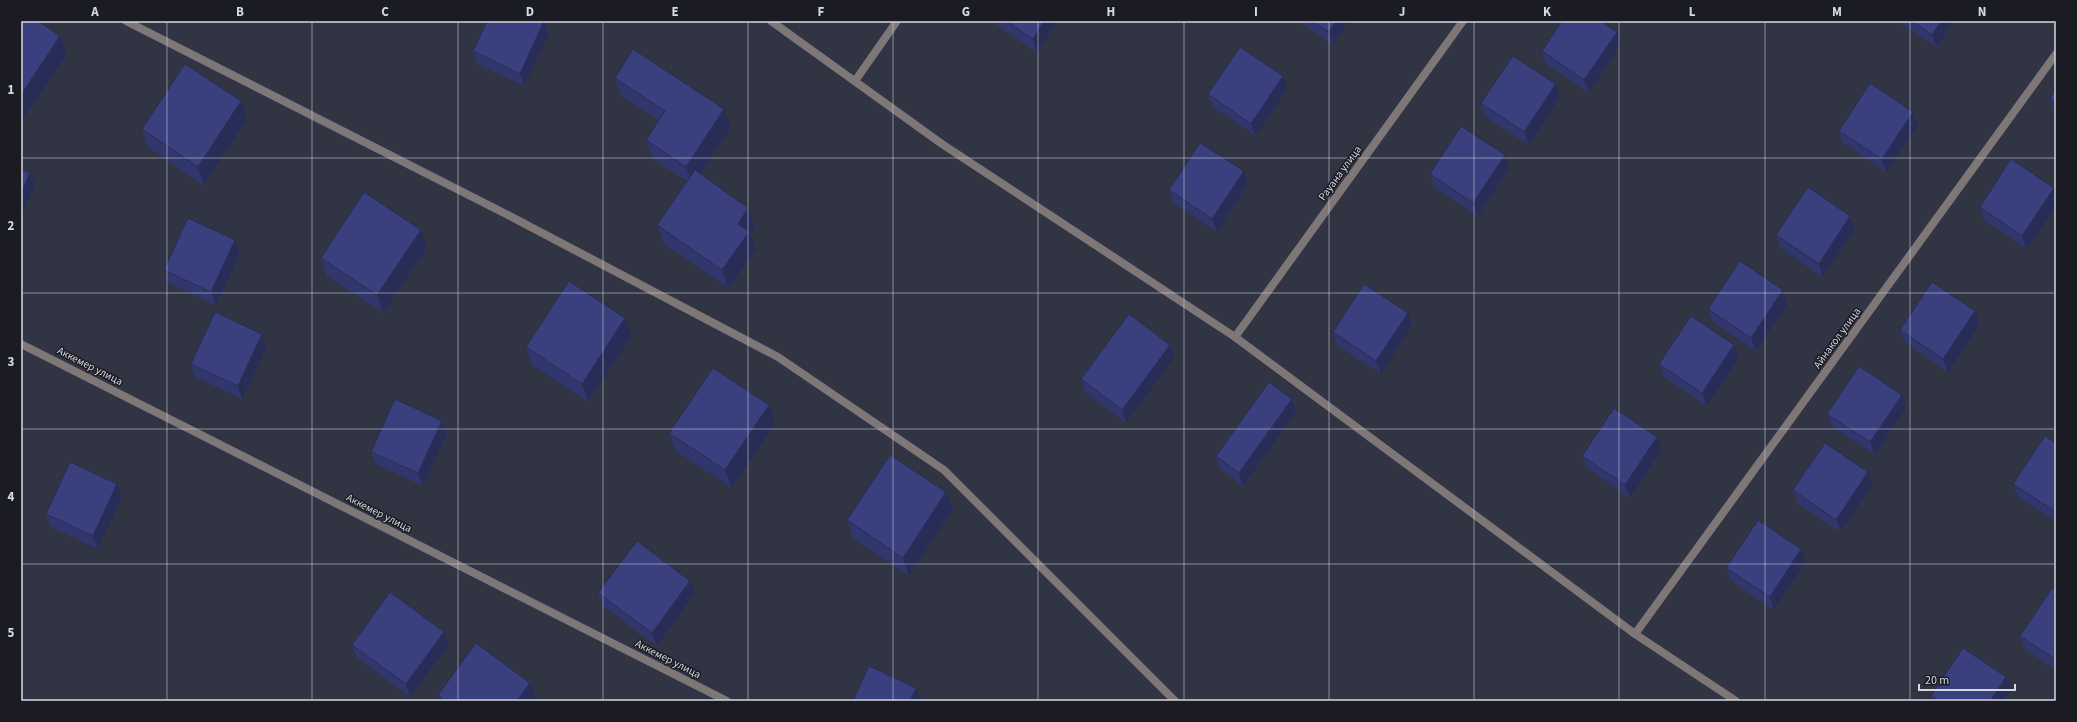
<svg xmlns="http://www.w3.org/2000/svg" width="2077" height="722" font-family="'Source Sans 3',sans-serif">
	<rect width="100%" height="100%" fill="#313443"/>
	<g fill="none" stroke-linecap="round" stroke-linejoin="round">
		<polyline stroke="#7f7677" stroke-width="8" points="126,21 506,214 778,357 944,470 1175,701"/>
		<g stroke="#7f7677" stroke-width="8">
			<polyline points="771,21 942,144 1235,337 1635,634 1736,701"/>
			<polyline points="855,81 897,21"/>
			<polyline points="1235,337 1463,21"/>
			<polyline points="21,344 727,701"/>
			<polyline points="1635,634 2056,54"/>
		</g>
	</g>
	<g fill="#31376c">
		<polygon points="21,21 60,36 67,54 23,119 21,118"/>
		<polygon points="544,21 549,34 524,86 478,64 473,51"/>
		<polygon points="994,21 1058,21 1037,52 994,23"/>
		<polygon points="1298,21 1349,21 1333,45"/>
		<polygon points="1898,21 1954,21 1937,47"/>
		<polygon points="1617,32 1621,45 1589,93 1546,64 1542,51"/>
		<polygon points="615,78 724,109 731,127 700,174 748,208 755,226 750,234 756,250 728,288 664,243 657,225 687,181 652,158 646,140 659,120 621,96"/>
		<polygon points="1288,88 1256,136 1213,107 1208,94"/>
		<polygon points="2056,89 2056,112 2054,111 2050,98"/>
		<polygon points="1560,97 1529,145 1485,116 1481,103"/>
		<polygon points="247,119 204,185 148,147 142,129"/>
		<polygon points="1918,125 1886,172 1843,143 1839,131"/>
		<polygon points="1509,168 1478,216 1434,187 1430,174"/>
		<polygon points="1248,184 1217,232 1173,203 1169,190"/>
		<polygon points="2056,193 2056,206 2027,249 1984,220 1980,207"/>
		<polygon points="1855,229 1823,277 1780,248 1776,235"/>
		<polygon points="235,240 240,253 216,305 168,283 164,270"/>
		<polygon points="427,248 383,313 327,276 321,258"/>
		<polygon points="1788,303 1756,351 1713,322 1708,309"/>
		<polygon points="1408,313 1412,326 1381,374 1337,345 1333,332"/>
		<polygon points="1980,324 1948,372 1905,342 1900,330"/>
		<polygon points="262,334 267,347 242,399 195,377 191,364"/>
		<polygon points="632,336 588,402 532,365 526,347"/>
		<polygon points="1174,358 1126,423 1085,392 1081,379"/>
		<polygon points="1739,358 1707,406 1664,377 1659,364"/>
		<polygon points="1292,399 1296,412 1243,486 1220,469 1216,456"/>
		<polygon points="1906,408 1875,455 1831,426 1827,414"/>
		<polygon points="442,421 447,434 423,486 376,464 371,452"/>
		<polygon points="775,423 732,488 676,451 669,433"/>
		<polygon points="2056,443 2056,522 2018,497 2013,484"/>
		<polygon points="1661,450 1630,498 1587,468 1582,456"/>
		<polygon points="117,484 122,497 98,549 51,527 46,514"/>
		<polygon points="1872,485 1841,532 1797,503 1793,490"/>
		<polygon points="953,510 909,576 853,538 847,520"/>
		<polygon points="1806,562 1774,610 1731,581 1726,568"/>
		<polygon points="2056,590 2056,670 2025,649 2020,636"/>
		<polygon points="598,593 695,593 657,646 603,606"/>
		<polygon points="444,632 449,645 410,697 356,657 352,645"/>
		<polygon points="2011,690 2003,701 1933,701 1931,696"/>
		<polygon points="438,695 535,696 531,701 440,701"/>
	</g>
	<g fill="#282d58">
		<polygon points="544,21 549,34 524,86 520,74"/>
		<polygon points="1044,21 1058,21 1037,52 1033,39"/>
		<polygon points="1336,21 1349,21 1333,45 1329,32"/>
		<polygon points="1941,21 1954,21 1937,47 1932,35"/>
		<polygon points="1617,32 1621,45 1589,93 1584,80"/>
		<polygon points="60,36 67,54 23,119 21,113 21,95"/>
		<polygon points="1283,76 1288,88 1256,136 1251,124"/>
		<polygon points="1556,84 1560,97 1529,145 1524,132"/>
		<polygon points="241,101 247,119 204,185 198,167"/>
		<polygon points="724,109 731,127 693,185 686,167"/>
		<polygon points="1913,112 1918,125 1886,172 1882,159"/>
		<polygon points="1505,155 1509,168 1478,216 1473,203"/>
		<polygon points="1244,171 1248,184 1217,232 1212,219"/>
		<polygon points="30,173 35,186 21,216 21,193"/>
		<polygon points="2054,188 2056,193 2056,206 2027,249 2022,236"/>
		<polygon points="748,208 755,226 750,234 756,250 728,288 722,270 738,224"/>
		<polygon points="1850,216 1855,229 1823,277 1819,264"/>
		<polygon points="421,230 427,248 383,313 377,295"/>
		<polygon points="235,240 240,253 216,305 211,292"/>
		<polygon points="1783,290 1788,303 1756,351 1751,338"/>
		<polygon points="1975,311 1980,324 1948,372 1943,359"/>
		<polygon points="1408,313 1412,326 1381,374 1376,361"/>
		<polygon points="625,318 632,336 588,402 582,384"/>
		<polygon points="262,334 267,347 242,399 238,386"/>
		<polygon points="1170,345 1174,358 1126,423 1122,410"/>
		<polygon points="1734,345 1739,358 1707,406 1702,393"/>
		<polygon points="1902,395 1906,408 1875,455 1870,442"/>
		<polygon points="1292,399 1296,412 1243,486 1239,473"/>
		<polygon points="769,405 775,423 732,488 725,470"/>
		<polygon points="442,421 447,434 423,486 418,473"/>
		<polygon points="1657,437 1661,450 1630,498 1625,485"/>
		<polygon points="1868,472 1872,485 1841,532 1836,520"/>
		<polygon points="117,484 122,497 98,549 93,536"/>
		<polygon points="946,492 953,510 909,576 903,558"/>
		<polygon points="1801,549 1806,562 1774,610 1770,597"/>
		<polygon points="690,581 695,593 657,646 652,633"/>
		<polygon points="444,632 449,645 410,697 406,684"/>
		<polygon points="2006,677 2011,690 2003,701 1990,701"/>
		<polygon points="530,683 535,696 531,701 517,701"/>
		<polygon points="916,688 921,701 910,701"/>
	</g>
	<g fill="#39407d" stroke="#282d58">
		<polygon points="21,21 38,21 60,36 21,95"/>
		<polygon points="487,21 544,21 520,74 473,51"/>
		<polygon points="1006,21 1044,21 1033,39"/>
		<polygon points="1312,21 1336,21 1329,32"/>
		<polygon points="1562,21 1600,21 1617,32 1584,80 1542,51"/>
		<polygon points="1912,21 1941,21 1932,35"/>
		<polygon points="1240,47 1283,76 1251,124 1208,94"/>
		<polygon points="633,49 724,109 686,167 646,140 665,111 615,78"/>
		<polygon points="1513,56 1556,84 1524,132 1481,103"/>
		<polygon points="185,64 241,101 198,167 142,129"/>
		<polygon points="1870,83 1913,112 1882,159 1839,131"/>
		<polygon points="2056,89 2056,103 2050,98"/>
		<polygon points="1461,126 1505,155 1473,203 1430,174"/>
		<polygon points="1200,143 1244,171 1212,219 1169,190"/>
		<polygon points="2011,159 2054,188 2022,236 1980,207"/>
		<polygon points="21,169 30,173 21,193"/>
		<polygon points="695,170 748,208 738,224 749,232 722,270 657,225"/>
		<polygon points="1808,187 1850,216 1819,264 1776,235"/>
		<polygon points="364,192 421,230 377,295 321,258"/>
		<polygon points="188,218 235,240 211,292 164,270"/>
		<polygon points="1740,261 1783,290 1751,338 1708,309"/>
		<polygon points="569,281 625,318 582,384 526,347"/>
		<polygon points="1932,282 1975,311 1943,359 1900,330"/>
		<polygon points="1364,284 1408,313 1376,361 1333,332"/>
		<polygon points="215,312 262,334 238,386 191,364"/>
		<polygon points="1129,314 1170,345 1122,410 1081,379"/>
		<polygon points="1691,316 1734,345 1702,393 1659,364"/>
		<polygon points="1859,366 1902,395 1870,442 1827,414"/>
		<polygon points="713,368 769,405 725,470 669,433"/>
		<polygon points="1269,382 1292,399 1239,473 1216,456"/>
		<polygon points="395,399 442,421 418,473 371,452"/>
		<polygon points="1614,408 1657,437 1625,485 1582,456"/>
		<polygon points="2045,436 2056,443 2056,512 2013,484"/>
		<polygon points="1825,443 1868,472 1836,520 1793,490"/>
		<polygon points="890,455 946,492 903,558 847,520"/>
		<polygon points="70,462 117,484 93,536 46,514"/>
		<polygon points="1758,520 1801,549 1770,597 1726,568"/>
		<polygon points="637,541 690,581 652,633 598,593"/>
		<polygon points="2052,588 2056,590 2056,660 2020,636"/>
		<polygon points="390,592 444,632 406,684 352,645"/>
		<polygon points="476,643 530,683 517,701 445,701 438,695"/>
		<polygon points="1963,648 2006,677 1990,701 1939,701 1931,696"/>
		<polygon points="869,666 916,688 910,701 853,701"/>
	</g>
	<path fill="none" stroke="#d6d8e2" stroke-width="1" stroke-opacity="0.55" d="M167 21V701M312 21V701M458 21V701M603 21V701M748 21V701M893 21V701M1038 21V701M1184 21V701M1329 21V701M1474 21V701M1619 21V701M1765 21V701M1910 21V701M21 158H2056M21 293H2056M21 429H2056M21 564H2056"/>
	<g text-anchor="middle" dominant-baseline="central" stroke-width="3" stroke-linejoin="round" paint-order="stroke">
		<g font-size="11" fill="#d6d8e2" stroke="#1b1c23">
			<text transform="translate(1340 173) rotate(-54)">Рауана улица</text>
			<text transform="translate(1837 338) rotate(-54)">Айнакол улица</text>
			<text transform="translate(90 366) rotate(27)">Аккемер улица</text>
			<text transform="translate(379 513) rotate(27)">Аккемер улица</text>
			<text transform="translate(668 659) rotate(27)">Аккемер улица</text>
		</g>
	</g>
	<rect width="2077" height="722" fill="none" stroke="#1b1c23" stroke-width="44"/>
	<path d="M1919 684v6h96v-6" fill="none" stroke="#d6d8e2" stroke-width="2"/>
	<text x="1925" y="684" font-size="12" fill="#d6d8e2" stroke="#1b1c23" stroke-width="3" paint-order="stroke">20 m</text>
	<rect x="22" y="22" width="2033" height="678" fill="none" stroke="#d6d8e2" stroke-width="1.5"/>
	<g font-size="13" text-anchor="middle" font-weight="bold" fill="#d6d8e2">
		<text x="95" y="16">A</text>
		<text x="240" y="16">B</text>
		<text x="385" y="16">C</text>
		<text x="530" y="16">D</text>
		<text x="675" y="16">E</text>
		<text x="821" y="16">F</text>
		<text x="966" y="16">G</text>
		<text x="1111" y="16">H</text>
		<text x="1256" y="16">I</text>
		<text x="1402" y="16">J</text>
		<text x="1547" y="16">K</text>
		<text x="1692" y="16">L</text>
		<text x="1837" y="16">M</text>
		<text x="1982" y="16">N</text>
		<text x="11" y="94">1</text>
		<text x="11" y="230">2</text>
		<text x="11" y="366">3</text>
		<text x="11" y="501">4</text>
		<text x="11" y="637">5</text>
	</g>
</svg>
